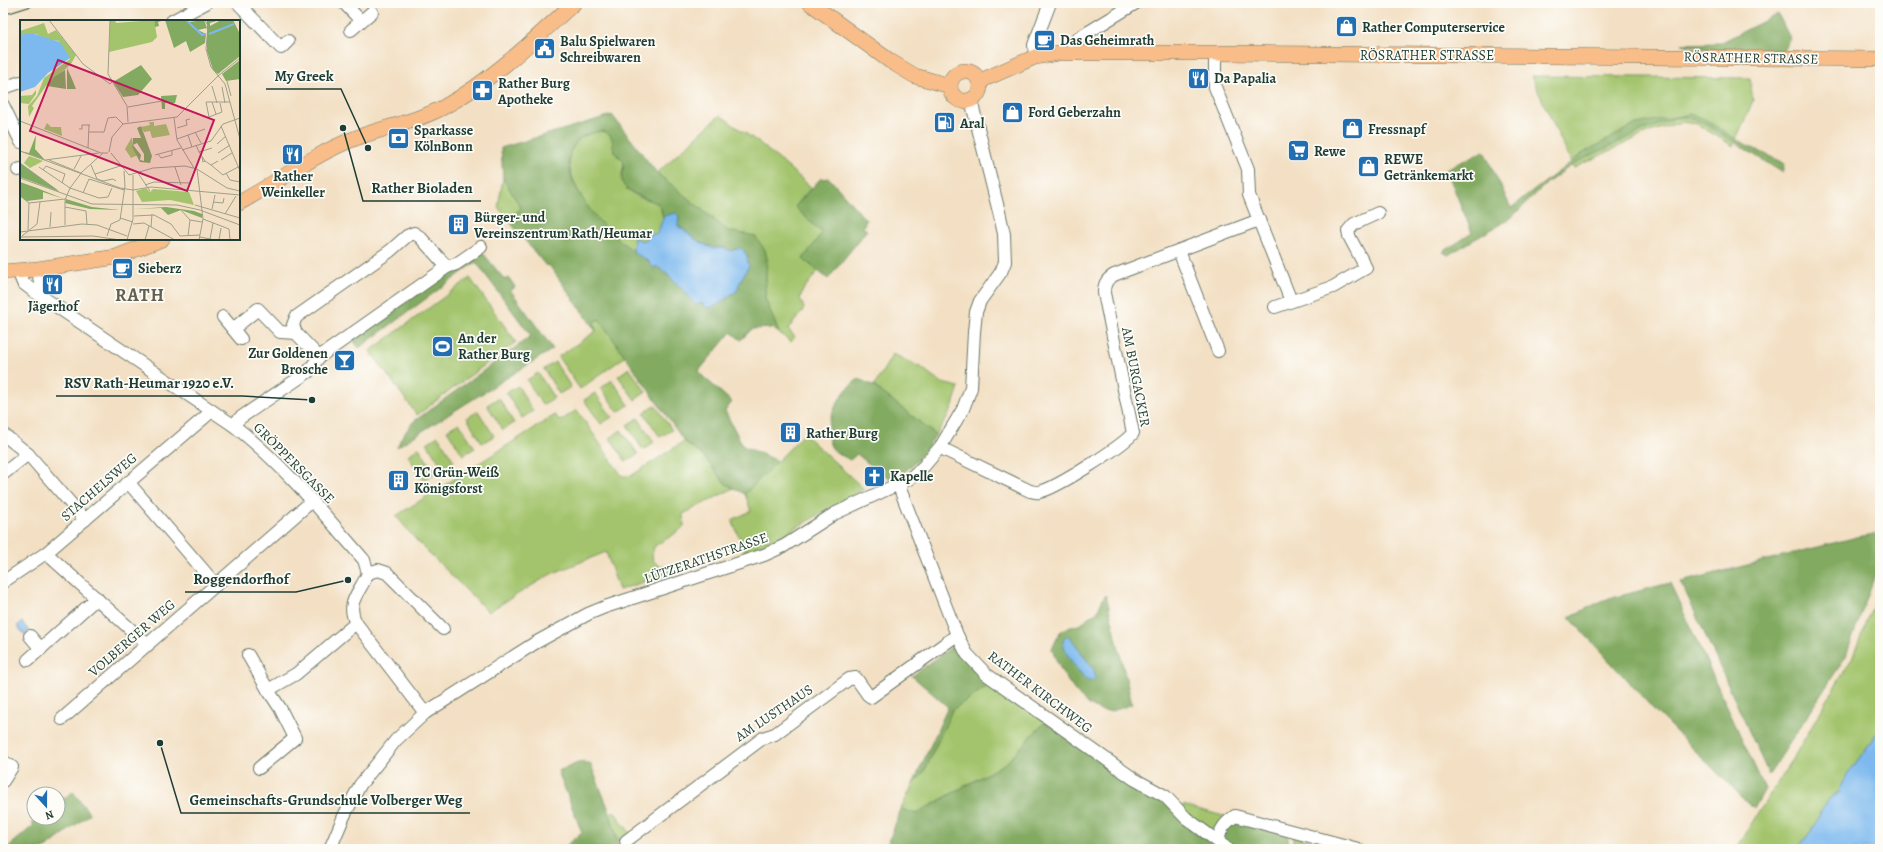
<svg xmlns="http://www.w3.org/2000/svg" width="1883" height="852" font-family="Alegreya,serif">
	<rect width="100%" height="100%" fill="#fdfcf7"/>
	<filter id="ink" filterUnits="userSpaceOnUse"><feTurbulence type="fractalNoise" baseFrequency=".025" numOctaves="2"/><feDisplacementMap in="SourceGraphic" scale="8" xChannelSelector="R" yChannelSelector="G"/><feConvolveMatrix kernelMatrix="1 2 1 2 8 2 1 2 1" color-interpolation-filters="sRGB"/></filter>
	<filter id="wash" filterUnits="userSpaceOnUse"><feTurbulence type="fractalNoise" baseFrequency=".012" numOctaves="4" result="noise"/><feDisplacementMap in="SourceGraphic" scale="16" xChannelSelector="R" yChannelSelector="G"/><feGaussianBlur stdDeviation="0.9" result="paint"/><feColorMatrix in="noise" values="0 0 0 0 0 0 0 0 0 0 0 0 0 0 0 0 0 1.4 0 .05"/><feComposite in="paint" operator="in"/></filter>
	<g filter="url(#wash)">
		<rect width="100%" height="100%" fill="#f3e0c4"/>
		<g fill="#a3c46c" stroke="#618050">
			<polygon points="1531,76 1750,78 1753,101 1733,146 1697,124 1681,122 1647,133 1574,168"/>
			<polygon points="720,115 762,145 811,187 795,207 822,233 803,259 818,271 803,290 800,298 804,308 802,312 788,329 795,337 791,342 779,333 765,298 767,258 755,236 728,231 657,173"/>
			<path d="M603 131 611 134 617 156 623 159 624 164 622 173 627 190 639 197 656 202 660 206 663 218 658 234 642 241 633 239 634 243 633 252C620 241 605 230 595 217 573 188 547 137 603 131Z"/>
			<polygon points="503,178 521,208 509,221 498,207"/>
			<polygon points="470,278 516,342 417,415 370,351"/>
			<polygon points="599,319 626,356 580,389 558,357 596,331 593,323"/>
			<polygon points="893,354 922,368 942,383 959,387 951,411 936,435 874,386"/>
			<polygon points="555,362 571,387 559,394 544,369"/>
			<polygon points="629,368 646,392 635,400 618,376"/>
			<polygon points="538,373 554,398 542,405 527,380"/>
			<polygon points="612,380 629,405 618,412 601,388"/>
			<polygon points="518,386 533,411 522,418 506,393"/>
			<polygon points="595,393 612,417 601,424 584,400"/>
			<polygon points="499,398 514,423 503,430 487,405"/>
			<polygon points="655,405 672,430 660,437 644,413"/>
			<path d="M577 410 622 476H631L684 441 702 455 726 484 734 488 683 514C683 517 684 522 684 525 683 531 660 542 655 546 648 557 655 569 669 566L671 573 619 590 606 552 551 574 488 612 417 541 396 516 555 415 560 421Z"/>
			<polygon points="478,411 494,436 482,443 467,418"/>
			<polygon points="638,418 654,442 643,450 627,425"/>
			<polygon points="459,423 475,448 463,455 447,430"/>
			<polygon points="621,430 638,454 626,462 610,438"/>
			<polygon points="804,434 864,489 769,543 745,552 732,520 751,511 745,494"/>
			<polygon points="438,436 454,461 443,468 427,443"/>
			<polygon points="419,448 435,473 423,480 408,455"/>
			<polygon points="1880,589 1880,729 1848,774 1838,793 1832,796 1820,813 1816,825 1797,849 1735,849 1789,765 1852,658"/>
			<polygon points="992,683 1045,722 1006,763 915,814 901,809 913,784 924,772 952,710"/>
			<polygon points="1183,805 1227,817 1215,836 1181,808"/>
			<polygon points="614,811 630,833 618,841 610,814"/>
			<polygon points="1293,836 1343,849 1293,849"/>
		</g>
		<g fill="#82aa60" stroke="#50744a" fill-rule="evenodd">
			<polygon points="1778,14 1790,38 1783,51 1719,51 1681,44 1720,43"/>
			<polygon points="1691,114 1703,118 1737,140 1785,164 1783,173 1704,123 1687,117 1675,118 1644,130 1575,163 1548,182 1511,218 1448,255 1443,252 1472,233 1446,169 1484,151 1511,208 1583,153 1636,124"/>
			<path d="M612 115 657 173 728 231 755 236 765 250 767 258 765 298 779 333 772 328 752 329 741 340 731 332 698 372 732 402 725 411 743 446 778 461 745 494 726 484 702 455 684 441 599 319 593 323 596 331 549 265 546 266 509 221 521 208 503 178 501 148ZM603 131C614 135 612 141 614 152 617 155 621 157 623 160 627 168 617 179 625 187 632 196 658 201 660 206 662 209 662 214 663 218L664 216 676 213 679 216 678 226C694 236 704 250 723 247L730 251C742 246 740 251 748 256L746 260 749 266C744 274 739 282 737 291L709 308H706L702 303 698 304C692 302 692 297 687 293 677 284 668 275 657 266L653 268C646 256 626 247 615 237 597 221 559 176 571 151 578 136 588 133 603 131Z"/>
			<polygon points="829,178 866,220 863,228 867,230 828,279 803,259 822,233 795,207 820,179"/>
			<polygon points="482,252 505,280 509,278 515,287 511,291 553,349 397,447 401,438 413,422 531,336 476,262 359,348 353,340 447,273"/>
			<path d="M859 379 874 386 936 435 918 460 894 481 875 469 857 454 850 460C845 457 835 453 832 448 819 428 841 389 859 379Z"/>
			<polygon points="1880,533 1880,561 1846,656 1769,775 1681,582 1857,537"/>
			<polygon points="1670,583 1765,789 1754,809 1657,713 1569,617 1604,600"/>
			<path d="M1106 595 1132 704C1124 707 1111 713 1102 711 1080 706 1058 669 1052 649L1060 632 1064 629 1082 624 1088 617 1097 613 1103 598Z"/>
			<polygon points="956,644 992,683 952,710 924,772 913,784 948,707 912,676"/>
			<polygon points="1045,722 1169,804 1212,842 1207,849 886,849 901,809 916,814 1006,763"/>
			<polygon points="583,761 585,765 590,763 609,810 619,846 623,849 562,849 582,833 558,771"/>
			<polygon points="73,792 90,814 44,849 6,849 34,825 32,823 39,818 58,818 58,803"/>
			<polygon points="1235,822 1287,834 1290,849 1232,849 1224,842 1223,831"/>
		</g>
		<g fill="#7db9ef" stroke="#4e7b92">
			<path d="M676 213 679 216 678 226C689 233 698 243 710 247 718 251 721 245 730 251L740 248 743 249 746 255 748 256 747 260 749 266C744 274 739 282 737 291 726 296 719 308 706 308L702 303 695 305C688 293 678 286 669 276 666 272 661 271 657 266L653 268 648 261 633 252 634 237 642 241 647 239 649 234H657L664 216Z"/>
			<polygon points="22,622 29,631 25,635 17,626"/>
			<path d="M1067 636 1070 637 1094 670 1095 677 1094 680 1088 681C1078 671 1064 655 1063 640Z"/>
			<polygon points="1880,729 1880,849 1797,849 1816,825 1820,813 1832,796 1838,793 1848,774"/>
		</g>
	</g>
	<g filter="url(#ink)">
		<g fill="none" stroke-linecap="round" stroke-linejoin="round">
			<defs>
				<g id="minor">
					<polyline points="238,3 281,48 288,41"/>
					<polyline points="344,3 361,21"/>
					<polyline points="172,21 206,3"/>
					<polyline points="351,30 372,12"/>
					<polyline points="1072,53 1073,44 1077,39 1136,3"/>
					<polyline points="1215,53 1215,87 1248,169 1249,195 1291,301"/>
					<polyline points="1035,57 1034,45 1050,3"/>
					<polyline points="3,88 21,82"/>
					<polyline points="3,105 21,142"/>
					<polyline points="18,170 21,169"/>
					<polyline points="1179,251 1218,351"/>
					<polyline points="38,269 42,296"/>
					<path d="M18 271 23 283 32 290 233 425C282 463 323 513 364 560L368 573C360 593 345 602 356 623L425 713"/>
					<polyline points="1275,307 1333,287 1366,268 1349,236 1348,231 1354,224 1378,213"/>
					<polyline points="223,317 241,339"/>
					<polyline points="233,329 258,309 280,332 296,333"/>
					<polyline points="319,357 296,333 293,325 296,317 390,251 407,236 414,233 420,237 447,267"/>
					<polyline points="233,425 240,418 308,372 319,357 447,267 456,264 481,247"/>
					<polyline points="3,434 28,454"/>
					<path d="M941 446 945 450 1030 491C1033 491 1036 493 1039 492 1055 489 1123 446 1133 433L1104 293C1104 284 1106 280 1114 275L1259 220"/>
					<polyline points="3,474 28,454 85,520"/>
					<polyline points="128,482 216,585"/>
					<polyline points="898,484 957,635 967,654 986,674 1134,779 1165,796 1186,818 1228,849"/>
					<polyline points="46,553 148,645"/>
					<polyline points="368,573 378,570 387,573 443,629"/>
					<polyline points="3,582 46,553 212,411"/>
					<polyline points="30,636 41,649"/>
					<polyline points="248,655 268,690"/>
					<polyline points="28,660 97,598"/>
					<polyline points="62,719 312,501"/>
					<polyline points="3,761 12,767 3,781"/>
					<polyline points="259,768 295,738 280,708 268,690 296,674 356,623"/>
					<polyline points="626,841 763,738 775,734 849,679 856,678 868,695 871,697 957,635"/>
					<path d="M1218 841C1220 829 1225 823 1235 816L1358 849"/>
					<polyline points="330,849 344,816 360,785 396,740 425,713 535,643 588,614 605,607 764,555 784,546 834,514 909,479 924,466 941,446 963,409 971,388 974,332 976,312 980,301 1001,272 1005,262 1004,234 1000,216 971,100"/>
				</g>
				<g id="major">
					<polyline points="810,3 890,61 915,76 950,86"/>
					<circle cx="965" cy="86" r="15"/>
					<polyline points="980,81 1035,57 1058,53 1215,53 1880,59"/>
					<path d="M239 203C278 182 314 154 356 138 385 127 416 122 444 107 491 81 535 39 574 3"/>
					<polyline points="3,272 38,269 116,257 162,239"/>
				</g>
			</defs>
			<use href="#minor" stroke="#697666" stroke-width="14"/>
			<use href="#major" stroke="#697666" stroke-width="16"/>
			<use href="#minor" stroke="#fff" stroke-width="12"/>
			<use href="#major" stroke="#f8bd89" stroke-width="15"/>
			<polyline stroke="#1f3d34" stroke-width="1" points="3,15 41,3"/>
		</g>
	</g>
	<defs>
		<symbol id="shop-square" viewBox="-11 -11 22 22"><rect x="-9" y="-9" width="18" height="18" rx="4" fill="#1f6fb2" stroke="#fdfcf7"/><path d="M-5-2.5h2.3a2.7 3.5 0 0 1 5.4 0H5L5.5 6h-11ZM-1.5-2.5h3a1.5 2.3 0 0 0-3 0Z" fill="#fff"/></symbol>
		<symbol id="cafe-square" viewBox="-11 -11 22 22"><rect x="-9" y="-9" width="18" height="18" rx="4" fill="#1f6fb2" stroke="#fdfcf7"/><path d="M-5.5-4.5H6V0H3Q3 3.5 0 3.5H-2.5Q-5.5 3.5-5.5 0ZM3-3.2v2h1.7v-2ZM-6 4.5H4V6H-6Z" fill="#fff"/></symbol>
		<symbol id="civic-square" viewBox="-11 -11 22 22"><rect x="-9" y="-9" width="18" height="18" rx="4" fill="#1f6fb2" stroke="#fdfcf7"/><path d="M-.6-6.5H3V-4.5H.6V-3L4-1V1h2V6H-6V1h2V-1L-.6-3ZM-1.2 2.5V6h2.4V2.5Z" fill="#fff"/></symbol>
		<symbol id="restaurant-square" viewBox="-11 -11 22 22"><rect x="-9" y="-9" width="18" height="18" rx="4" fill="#1f6fb2" stroke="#fdfcf7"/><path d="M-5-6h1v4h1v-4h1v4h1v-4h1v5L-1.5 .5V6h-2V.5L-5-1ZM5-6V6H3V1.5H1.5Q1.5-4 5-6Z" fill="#fff"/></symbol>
		<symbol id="pharmacy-square" viewBox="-11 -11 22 22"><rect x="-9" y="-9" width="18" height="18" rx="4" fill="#1f6fb2" stroke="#fdfcf7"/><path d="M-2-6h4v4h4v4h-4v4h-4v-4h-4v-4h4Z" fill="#fff"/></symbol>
		<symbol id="fuel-square" viewBox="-11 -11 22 22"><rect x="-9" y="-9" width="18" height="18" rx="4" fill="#1f6fb2" stroke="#fdfcf7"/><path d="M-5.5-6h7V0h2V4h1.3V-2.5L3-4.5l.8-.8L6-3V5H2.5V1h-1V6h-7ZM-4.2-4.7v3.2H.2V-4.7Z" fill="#fff"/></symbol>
		<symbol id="bank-square" viewBox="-11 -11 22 22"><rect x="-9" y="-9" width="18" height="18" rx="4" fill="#1f6fb2" stroke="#fdfcf7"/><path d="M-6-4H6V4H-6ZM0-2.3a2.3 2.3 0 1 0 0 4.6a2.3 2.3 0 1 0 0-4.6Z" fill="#fff"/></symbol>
		<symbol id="supermarket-square" viewBox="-11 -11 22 22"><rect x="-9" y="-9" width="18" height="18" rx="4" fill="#1f6fb2" stroke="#fdfcf7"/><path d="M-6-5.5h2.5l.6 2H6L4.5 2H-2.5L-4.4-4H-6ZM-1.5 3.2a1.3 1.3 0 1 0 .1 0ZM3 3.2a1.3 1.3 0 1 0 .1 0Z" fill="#fff"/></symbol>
		<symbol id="building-square" viewBox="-11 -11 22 22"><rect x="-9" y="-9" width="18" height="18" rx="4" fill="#1f6fb2" stroke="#fdfcf7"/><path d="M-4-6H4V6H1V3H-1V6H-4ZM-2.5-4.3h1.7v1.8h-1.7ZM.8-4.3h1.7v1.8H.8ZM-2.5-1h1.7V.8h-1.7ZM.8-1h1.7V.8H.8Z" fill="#fff"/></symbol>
		<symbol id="stadium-square" viewBox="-11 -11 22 22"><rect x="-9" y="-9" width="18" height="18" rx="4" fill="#1f6fb2" stroke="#fdfcf7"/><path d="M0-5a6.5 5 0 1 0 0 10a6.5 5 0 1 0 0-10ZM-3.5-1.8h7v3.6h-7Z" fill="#fff"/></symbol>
		<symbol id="bar-square" viewBox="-11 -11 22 22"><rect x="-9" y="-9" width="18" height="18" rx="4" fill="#1f6fb2" stroke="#fdfcf7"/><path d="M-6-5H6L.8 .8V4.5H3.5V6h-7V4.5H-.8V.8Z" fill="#fff"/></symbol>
		<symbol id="church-square" viewBox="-11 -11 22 22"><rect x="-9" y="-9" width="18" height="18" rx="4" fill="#1f6fb2" stroke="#fdfcf7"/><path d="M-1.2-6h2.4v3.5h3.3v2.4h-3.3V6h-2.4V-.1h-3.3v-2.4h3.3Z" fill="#fff"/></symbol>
	</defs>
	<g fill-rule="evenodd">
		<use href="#shop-square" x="1334" y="14" width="25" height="25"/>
		<use href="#cafe-square" x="1032" y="28" width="25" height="25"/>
		<use href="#civic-square" x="532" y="36" width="25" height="25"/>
		<use href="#restaurant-square" x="1186" y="66" width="25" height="25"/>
		<use href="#pharmacy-square" x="470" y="78" width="25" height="25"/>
		<use href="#shop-square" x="1000" y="100" width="25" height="25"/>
		<use href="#fuel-square" x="932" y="110" width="25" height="25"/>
		<use href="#shop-square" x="1340" y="116" width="25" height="25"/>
		<use href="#bank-square" x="386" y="126" width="25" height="25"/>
		<use href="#supermarket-square" x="1286" y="138" width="25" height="25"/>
		<use href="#restaurant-square" x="280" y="142" width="25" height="25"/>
		<use href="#shop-square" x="1356" y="154" width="25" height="25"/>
		<use href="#building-square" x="446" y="212" width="25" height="25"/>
		<use href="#cafe-square" x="110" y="256" width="25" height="25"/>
		<use href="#restaurant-square" x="40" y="272" width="25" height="25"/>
		<use href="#stadium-square" x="430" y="334" width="25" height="25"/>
		<use href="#bar-square" x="332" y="348" width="25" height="25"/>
		<use href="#building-square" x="778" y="420" width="25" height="25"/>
		<use href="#church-square" x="862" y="464" width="25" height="25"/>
		<use href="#building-square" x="386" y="468" width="25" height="25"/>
	</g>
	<g text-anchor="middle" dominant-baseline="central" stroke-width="3.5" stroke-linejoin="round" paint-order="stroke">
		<g font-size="14" font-weight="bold" fill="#1f3d34" stroke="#fdfcf7" text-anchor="start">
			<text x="1362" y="27">Rather Computerservice</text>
			<text x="1060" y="40">Das Geheimrath</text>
			<text x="560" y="41">Balu Spielwaren<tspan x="560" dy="16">Schreibwaren</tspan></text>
			<text x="1214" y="78">Da Papalia</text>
			<text x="498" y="83">Rather Burg<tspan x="498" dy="16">Apotheke</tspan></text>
			<text x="1028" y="112">Ford Geberzahn</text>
			<text x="960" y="123">Aral</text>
			<text x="1368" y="129">Fressnapf</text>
			<text x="414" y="130">Sparkasse<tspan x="414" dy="16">KölnBonn</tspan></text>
			<text x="1314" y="151">Rewe</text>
			<text x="1384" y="159">REWE<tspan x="1384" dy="16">Getränkemarkt</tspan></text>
			<text x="293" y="176" text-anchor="middle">Rather<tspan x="293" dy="16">Weinkeller</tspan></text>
			<text x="474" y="217">Bürger- und<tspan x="474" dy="16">Vereinszentrum Rath/Heumar</tspan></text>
			<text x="138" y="268">Sieberz</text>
			<text x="53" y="306" text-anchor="middle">Jägerhof</text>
			<text x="458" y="338">An der<tspan x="458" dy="16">Rather Burg</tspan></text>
			<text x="328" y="353" text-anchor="end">Zur Goldenen<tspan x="328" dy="16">Brosche</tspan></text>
			<text x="806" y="433">Rather Burg</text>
			<text x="414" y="472">TC Grün-Weiß<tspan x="414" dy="16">Königsforst</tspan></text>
			<text x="890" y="476">Kapelle</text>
		</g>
		<g font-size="14" fill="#1f3d34" stroke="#fdfcf7">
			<text x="1427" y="55">RÖSRATHER STRASSE</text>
			<text transform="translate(1751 58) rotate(1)">RÖSRATHER STRASSE</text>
			<text transform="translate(1136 377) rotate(79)">AM BURGACKER</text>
			<text transform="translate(294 463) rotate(45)">GRÖPPERSGASSE</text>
			<text transform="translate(99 487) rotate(-41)">STACHELSWEG</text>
			<text transform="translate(706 558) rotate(-19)">LÜTZERATHSTRASSE</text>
			<text transform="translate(132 638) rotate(-41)">VOLBERGER WEG</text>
			<text transform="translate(1040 692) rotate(37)">RATHER KIRCHWEG</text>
			<text transform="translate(774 713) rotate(-34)">AM LUSTHAUS</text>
		</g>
		<g font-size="18" font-weight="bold" letter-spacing="1" fill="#62604f" stroke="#fdfcf7">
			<text x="140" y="295">RATH</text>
		</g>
	</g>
	<g transform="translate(20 20)">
		<rect width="220" height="220" fill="#f3e0c4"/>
		<path d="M90 0H95L96 3 134 0 137 17 132 22 89 32ZM24 3 28 14 36 10 56 35 51 44 26 66 12 86 14 88 9 97 8 86 17 76 24 58 50 39 39 21 24 19 16 14 0 15V11ZM16 70V74L9 84 0 83V76L12 75ZM129 102H134V106L146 104 150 115 132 118 130 111 124 112 121 107 130 105ZM27 103 31 107H41L42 116 24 109ZM112 117V127L118 135 111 138 105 129ZM9 136 15 138 23 141 10 148 4 143ZM126 168 130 172 133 169 169 172 174 185 150 180 122 182 116 171Z" fill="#a3c46c"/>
		<path d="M134 0H167L169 2 184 0 187 8 178 10 186 14 185 23 170 32 166 21 154 28 145 0 138 2 139 6 135 7ZM187 0H200L190 3V6L201 0H213L220 14V36L198 54 193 50 187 31ZM220 40V59L206 61 202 54ZM121 45 132 59 118 75 103 77 93 62ZM47 48 52 59 56 69H47ZM45 50 46 69 27 66 34 57ZM157 75 155 83H145V89H142L141 76ZM121 106 132 136 130 143 120 142 112 127 113 118H121L117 108ZM117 123 124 134V141L120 140 121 135 113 125ZM16 115 15 129 25 140 0 131 9 133ZM0 143 40 172 0 157ZM0 162 17 168 44 179 23 172V179L7 181 0 176ZM46 179 72 187 100 190 70 189 45 183ZM146 187 174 191 182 194V198L161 190 148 195 141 188 114 189Z" fill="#82aa60" fill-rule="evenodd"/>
		<path d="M11 13 40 22 50 38 28 53 15 67 0 72V15Z" fill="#7db9ef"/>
		<path fill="none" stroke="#7db9ef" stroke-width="2" d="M166 0 182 15 186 14M189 14 214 4"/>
		<path fill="none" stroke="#9e9f8a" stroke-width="1" d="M29 0 63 44 90 64 92 62M90 0 88 54 107 86 108 102M185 0 188 6 186 29 191 47 205 64 220 119M198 56 220 38M207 61 211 76M192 66 197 83M202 67 205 83M192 82 196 94M200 83 202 92 189 97 186 82H210M108 87 142 81M154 98 157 120 174 148M0 101 81 133H88M201 106 220 151M157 108 167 105 166 100 170 99M59 109H62V105H70M69 112H84L88 98 96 97 103 104M175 112 181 123M168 115 172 127M157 119 185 109M197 124 206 116M176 125 179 132 192 128M68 128 69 105M162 130 191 121 203 104 220 98M0 131 100 168 113 170 131 167 220 175M89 132 92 117 103 104 157 97 198 56M179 132 185 141 183 142 182 137M91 133 109 155 133 148 165 146 177 149 207 168 220 171M198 133 210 125M138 134 141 138 152 135V131M135 135 161 128M25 140 79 133M29 140 61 153M201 140 212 133M185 141 191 145 198 141M0 143 37 170M71 145 77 159 83 161 93 159 96 161M191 145 203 155 220 146M19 147 50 168 79 178 88 177 92 168M155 147 161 165M54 149 61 136M177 149 183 199 179 220M23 150 26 146 45 154 42 163M118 153 130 171M206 153 210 160 220 162M75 154 100 146M0 158 72 184 157 185 180 190 220 205M125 165 134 162 170 163M63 173 69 159 104 170M0 176 9 183 45 179M193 182 203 183 204 178M175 185 220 198M45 187 66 191 67 204M192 189 195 175M161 190 170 200 182 202M205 194 216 176M114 196 134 195 151 204 160 216M100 198 113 202M183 199 209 209 210 220M113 204 124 203 155 220M45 205V180L50 168 62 152 83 133M30 207 31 192M131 207 132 194M8 210 9 183M0 212 62 204 77 205 107 216M2 216 17 204 20 182M87 216 91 204 100 200 105 166 104 151M160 216 180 215M168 216 170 200M0 217 73 216 100 220M180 217 195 220M190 219 193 203M107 220 113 199V155M125 220 129 206M199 220 201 208"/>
		<path fill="#c2185b" fill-opacity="0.15" stroke="#c2185b" stroke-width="2" d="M38 40 194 100 167 171 10 111Z"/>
		<rect width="220" height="220" fill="none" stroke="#1f3d34" stroke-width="2"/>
	</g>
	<path fill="none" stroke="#1f3d34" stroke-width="1.5" d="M368 148L341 89H266M343 128L363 201H481M312 400L242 396H56M348 580L296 592H185M160 743L181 813H470"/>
	<g fill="#1f3d34" stroke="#fdfcf7" stroke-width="1.5">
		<circle cx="368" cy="148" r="4"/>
		<circle cx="343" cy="128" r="4"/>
		<circle cx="312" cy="400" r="4"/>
		<circle cx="348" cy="580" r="4"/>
		<circle cx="160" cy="743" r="4"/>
	</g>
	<g font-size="15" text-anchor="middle" font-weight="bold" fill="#1f3d34" stroke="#fdfcf7" stroke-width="3.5" stroke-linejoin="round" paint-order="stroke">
		<text x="304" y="81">My Greek</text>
		<text x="422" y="193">Rather Bioladen</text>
		<text x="149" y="388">RSV Rath-Heumar 1920 e.V.</text>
		<text x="241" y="584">Roggendorfhof</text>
		<text x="326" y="805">Gemeinschafts-Grundschule Volberger Weg</text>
	</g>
	<rect width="1883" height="852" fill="none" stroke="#fdfcf7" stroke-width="16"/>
	<g transform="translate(46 806) rotate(159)"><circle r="19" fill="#fdfcf7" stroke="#a4b0a9"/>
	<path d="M0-3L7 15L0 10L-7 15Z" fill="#1f6fb2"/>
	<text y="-6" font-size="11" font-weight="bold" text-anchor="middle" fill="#1f3d34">N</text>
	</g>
</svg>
